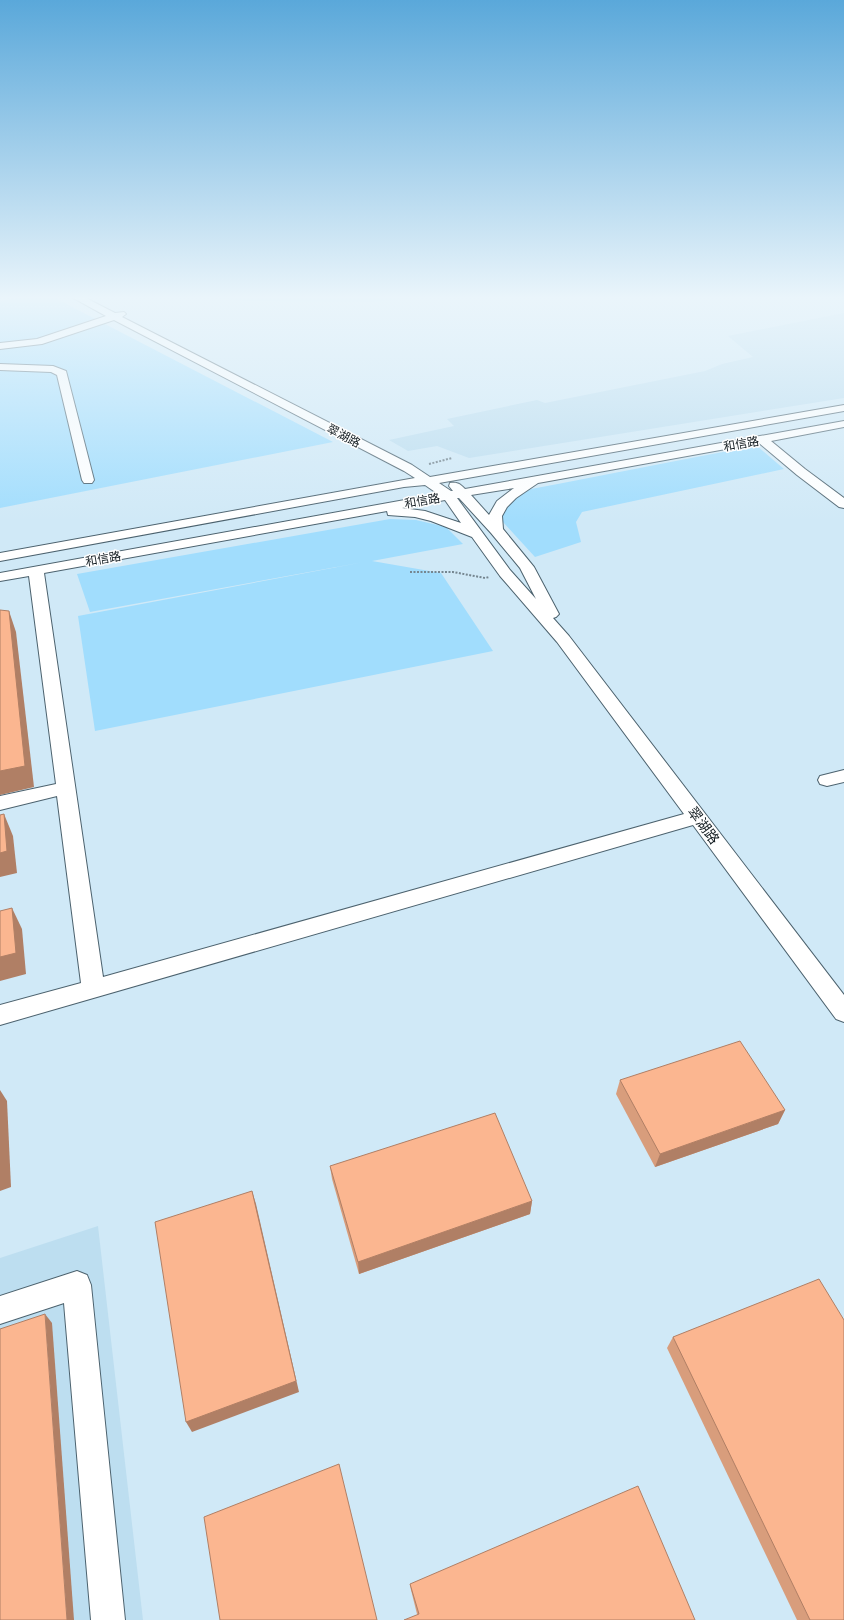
<svg xmlns="http://www.w3.org/2000/svg" width="844" height="1620" font-family="Barlow,'Noto Sans SC',sans-serif">
	<rect width="100%" height="100%" fill="#d0e9f7"/>
	<g fill="#bddef0">
		<polygon points="844,313 844,398 469,458 437,446 408,451 389,440 454,426 447,419 537,400 545,403 705,371 722,364 753,357 728,336"/>
		<polygon points="98,1226 143,1620 0,1620 0,1258"/>
	</g>
	<g fill="#a1ddfd">
		<polygon points="36,295 49,295 333,442 0,508 0,301"/>
		<polygon points="188,295 446,295 373,302 245,301"/>
		<path d="M757 446 784 469 582 512 576 522 581 542 535 557 503 522V511L518 495 531 489C606 475 681 459 757 446Z"/>
		<polygon points="390,519 416,520 446,527 463,544 372,561 441,573 493,651 95,731 78,616 364,562 90,612 77,574"/>
	</g>
	<g fill="none" stroke-linecap="round" stroke-linejoin="round">
		<defs>
			<g id="minor">
				<path d="M68 295H80L115 313 124 312 126 314 122 317 412 465 430 477 844 405V411L439 483 451 491H453L449 486 450 483C458 482 460 484 465 489L844 421V427L771 441 805 469 844 498V508L839 507 797 475 759 443 538 483 516 498 507 507 502 516 503 529 534 567 559 614 556 617 553 618 569 636 844 995V1022L836 1019 693 825 0 1025V1005L81 983 57 796 0 810V796L56 784 29 576 0 581V573L438 494 425 485 404 487 0 561V553L415 478 404 471 114 320 42 344 0 349V343L37 339 106 316ZM514 488 497 501 489 515 471 495ZM457 498H459L491 533 520 568 536 599 510 570ZM445 500 461 523 425 511 402 508ZM387 511 388 515 415 517 431 521 472 537 500 576 557 642 684 814 103 977 44 573Z"/>
				<polygon points="0,364 53,366 66,371 94,480 92,483 84,483 82,480 57,375 51,372 0,370"/>
				<polygon points="844,770 844,782 827,786 820,784 818,780 820,776"/>
				<polygon points="77,1271 87,1275 91,1285 125,1620 91,1620 64,1303 0,1324 0,1296"/>
			</g>
		</defs>
		<use href="#minor" stroke="#4c626e" stroke-width="2"/>
		<g stroke="#758690" stroke-width="2" stroke-dasharray="2 1.5" stroke-linecap="butt">
			<polyline points="429,464 452,458"/>
			<polyline points="410,572 453,572 485,578 489,577"/>
		</g>
		<use href="#minor" fill="#fff" fill-rule="evenodd"/>
	</g>
	<g fill="#d89d7c">
		<polygon points="620,1080 785,1110 778,1124 655,1167 616,1094"/>
		<polygon points="330,1166 532,1201 530,1214 359,1274 332,1179"/>
		<polygon points="673,1337 844,1620 797,1620 667,1348"/>
		<polygon points="410,1584 695,1620 417,1614 411,1590"/>
	</g>
	<g fill="#b07f65">
		<polygon points="9,611 16,632 34,787 0,795 0,771"/>
		<polygon points="4,814 13,836 17,873 0,877 0,853"/>
		<polygon points="12,908 22,929 26,974 0,981 0,957"/>
		<polygon points="0,1090 7,1101 11,1187 0,1191"/>
		<polygon points="785,1110 778,1124 655,1167 660,1154"/>
		<polygon points="252,1191 256,1204 299,1392 192,1432 186,1422"/>
		<polygon points="532,1201 530,1214 359,1274 358,1262"/>
		<polygon points="45,1314 52,1323 74,1620 67,1620"/>
	</g>
	<g fill="#fbb690" stroke="#b07f65">
		<polygon points="0,610 9,611 25,766 0,771"/>
		<polygon points="4,814 7,851 0,853 0,815"/>
		<polygon points="12,908 16,953 0,957 0,911"/>
		<polygon points="740,1041 785,1110 660,1154 620,1080"/>
		<polygon points="495,1113 532,1201 358,1262 330,1166"/>
		<polygon points="252,1191 296,1381 186,1422 155,1222"/>
		<polygon points="819,1279 844,1320 844,1620 810,1620 673,1337"/>
		<polygon points="45,1314 67,1620 0,1620 0,1329"/>
		<polygon points="339,1464 377,1620 220,1620 204,1517"/>
		<polygon points="638,1486 695,1620 404,1620 419,1614 410,1584"/>
	</g>
	<linearGradient id="sky" x2="0" y2="1"><stop stop-color="#5aa8da"/><stop offset="0.57" stop-color="#eaf5fb"/><stop offset="1" stop-color="#eaf5fb" stop-opacity="0"/></linearGradient>
	<rect width="844" height="522" fill="url(#sky)"/>
	<g text-anchor="middle" dominant-baseline="central" stroke-width="3" stroke-linejoin="round" paint-order="stroke">
		<g font-size="12" fill="#111a1f" stroke="#fff">
			<text transform="translate(344 435) rotate(27)">翠湖路</text>
			<text transform="translate(741 443) rotate(-10)">和信路</text>
			<text transform="translate(422 500) rotate(-10)">和信路</text>
			<text transform="translate(103 558) rotate(-10)">和信路</text>
		</g>
		<g font-size="14" fill="#111a1f" stroke="#fff">
			<text transform="translate(704 825) rotate(53)">翠湖路</text>
		</g>
	</g>
</svg>
